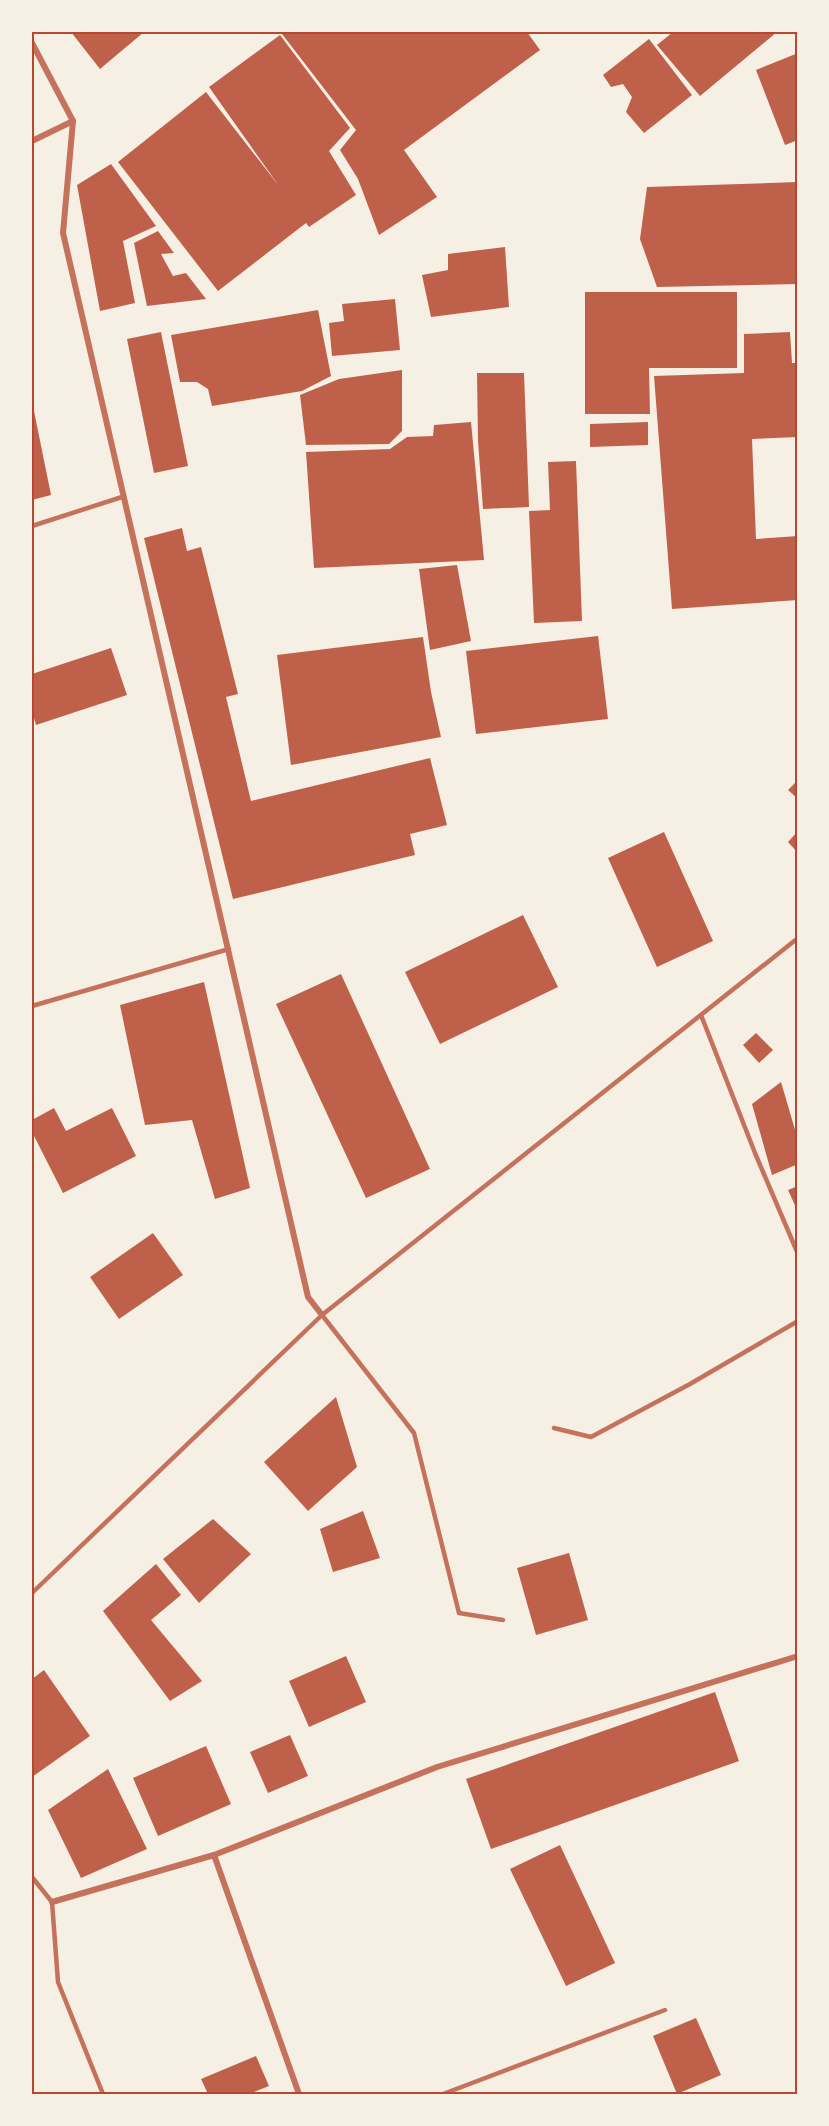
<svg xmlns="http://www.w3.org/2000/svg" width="829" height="2126" font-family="Arial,sans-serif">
	<rect width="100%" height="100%" fill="#f6efe4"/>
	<g fill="#bf614a">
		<polygon points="71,32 144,32 100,69"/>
		<polygon points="286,32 527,32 540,50 404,150 437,197 379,235 358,179 340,150 356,130 282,34"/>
		<polygon points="673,32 777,32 700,96 657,45"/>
		<polygon points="280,35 350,128 329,151 356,195 309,227 306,223 218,291 118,162 206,92 279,186 209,87"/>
		<polygon points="649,39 692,95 644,133 626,112 632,97 623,84 611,87 603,75"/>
		<polygon points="798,53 798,140 785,145 756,70"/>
		<polygon points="111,164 156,226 123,241 135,303 100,311 77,185"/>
		<polygon points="798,182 798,284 657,287 640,239 647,187"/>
		<polygon points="158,231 174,253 161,254 173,276 186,273 206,299 147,306 134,243"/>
		<polygon points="505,247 509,307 431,317 422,275 448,270 448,254"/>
		<polygon points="585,292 737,292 737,368 649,368 650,414 585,414"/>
		<polygon points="395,299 400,350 332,356 329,323 344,321 342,304"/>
		<polygon points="318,310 331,376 302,391 212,406 208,389 197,382 180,382 171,335"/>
		<polygon points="161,332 188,466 154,473 127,339"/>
		<polygon points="790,332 792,363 798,363 798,437 752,439 756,539 798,536 798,600 672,609 654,376 744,373 744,334"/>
		<polygon points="402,370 402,431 389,444 306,445 300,395 339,379"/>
		<polygon points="477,373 524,373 529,507 483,509 478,441"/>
		<polygon points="33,406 51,495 32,500 32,406"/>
		<polygon points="471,422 484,560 314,568 306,452 390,449 407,437 433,436 434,425"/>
		<polygon points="648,422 648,445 590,447 590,424"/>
		<polygon points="576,461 582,621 534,623 529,511 550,510 548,462"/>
		<polygon points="182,528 187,551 201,547 238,694 226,697 251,801 430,758 447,825 410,834 415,855 233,899 144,538"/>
		<polygon points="457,565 471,641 430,650 419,569"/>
		<polygon points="598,636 608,719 476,734 466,651"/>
		<polygon points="423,637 431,692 441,737 291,765 277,655"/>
		<polygon points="111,648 127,695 36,725 32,711 32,674"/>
		<polygon points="798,780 798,799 788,790"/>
		<polygon points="798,831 798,853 788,842"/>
		<polygon points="664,832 713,941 657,967 608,858"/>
		<polygon points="523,915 558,987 440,1044 405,972"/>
		<polygon points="341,974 430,1169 366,1198 276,1004"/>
		<polygon points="204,982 250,1188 215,1199 192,1120 145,1125 120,1005"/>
		<polygon points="756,1033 773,1050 759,1063 743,1045"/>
		<polygon points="781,1082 798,1140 798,1164 772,1175 752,1104"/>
		<polygon points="54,1108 66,1131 112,1108 136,1156 63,1193 32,1132 32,1120"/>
		<polygon points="798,1186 798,1212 788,1190"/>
		<polygon points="153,1233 183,1275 119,1319 90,1277"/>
		<polygon points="336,1397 357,1467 308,1511 264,1462"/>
		<polygon points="363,1511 380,1558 333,1572 320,1529"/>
		<polygon points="213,1519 251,1554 199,1603 163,1559"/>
		<polygon points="569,1553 588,1620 536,1635 517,1568"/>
		<polygon points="156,1564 181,1595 151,1620 202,1681 170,1701 103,1611"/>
		<polygon points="346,1656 366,1702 309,1727 289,1681"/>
		<polygon points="44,1670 90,1736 32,1777 32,1679"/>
		<polygon points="715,1692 739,1761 491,1849 466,1779"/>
		<polygon points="290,1735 308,1776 268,1793 250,1752"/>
		<polygon points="206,1746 231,1804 158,1836 133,1778"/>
		<polygon points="108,1769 147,1849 81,1878 48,1810"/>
		<polygon points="560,1845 615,1963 566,1986 510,1869"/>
		<polygon points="696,2018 721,2075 677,2094 653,2036"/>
		<polygon points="256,2056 269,2086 249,2094 208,2094 201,2079"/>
	</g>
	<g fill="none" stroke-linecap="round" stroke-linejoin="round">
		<g stroke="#c5725c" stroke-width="4.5">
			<polyline points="32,526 122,497"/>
			<polyline points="32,1006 229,949"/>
			<polyline points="701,1015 755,1153 798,1254"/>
			<polyline points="322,1315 414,1433 459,1613 503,1620"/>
			<polyline points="554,1428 591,1437 690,1384 798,1321"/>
			<polyline points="32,1593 322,1315 798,938"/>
			<polyline points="32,1877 52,1902 58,1982 103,2094"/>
			<polyline points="443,2094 665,2010"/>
		</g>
		<g stroke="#c5725c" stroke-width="6">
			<polyline points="32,43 73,121 63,233 308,1297 322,1315"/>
			<polyline points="32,141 73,121"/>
			<polyline points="214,1855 299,2094"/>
			<polyline points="52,1902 214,1855 437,1767 798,1656"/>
		</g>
	</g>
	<rect width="829" height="2126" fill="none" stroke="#f6efe4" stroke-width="66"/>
	<rect x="33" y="33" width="763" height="2060" fill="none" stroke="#b5482f" stroke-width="2"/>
</svg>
